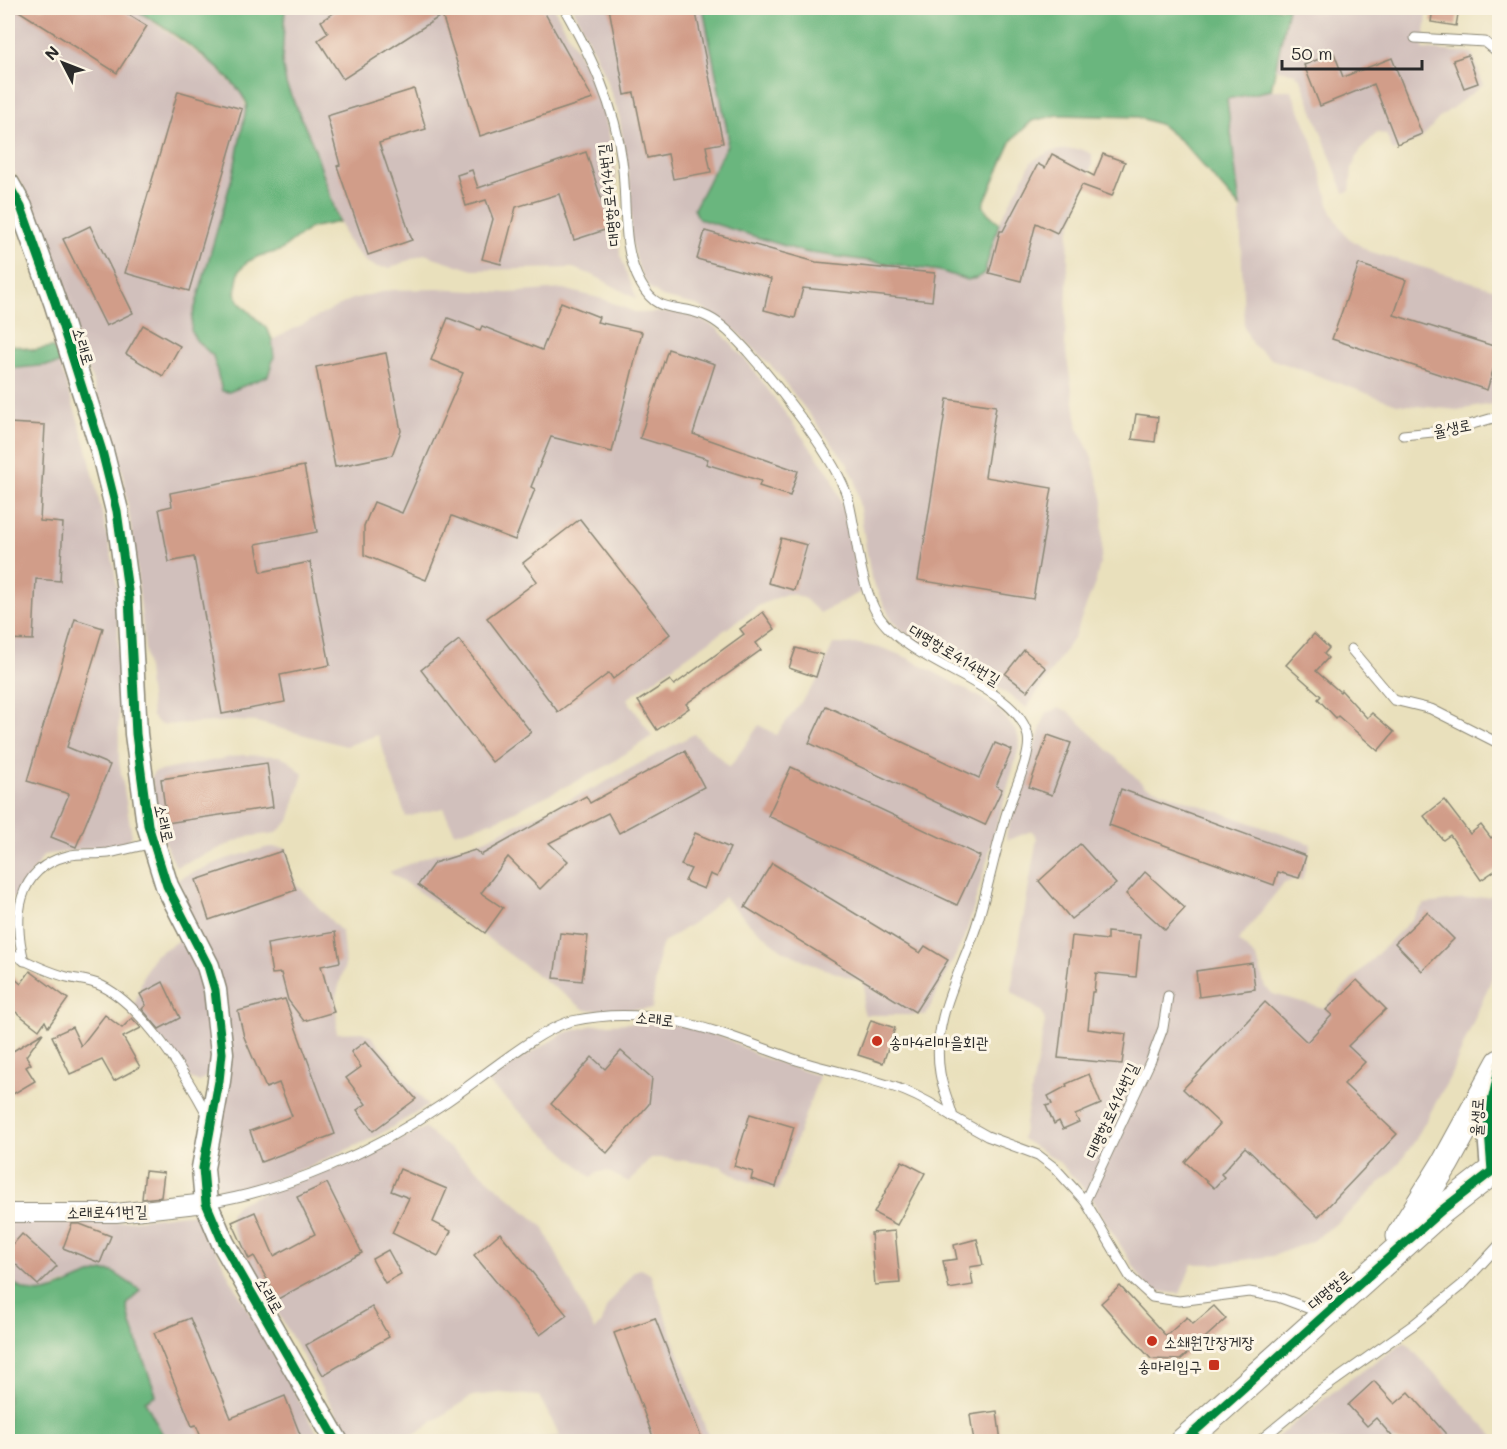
<svg xmlns="http://www.w3.org/2000/svg" width="1507" height="1449" font-family="Mali,'Poor Story',sans-serif">
	<rect width="100%" height="100%" fill="#fcf5e5"/>
	<filter id="ink" filterUnits="userSpaceOnUse"><feTurbulence type="fractalNoise" baseFrequency=".0167" numOctaves="2"/><feDisplacementMap in="SourceGraphic" scale="12" xChannelSelector="R" yChannelSelector="G"/><feConvolveMatrix kernelMatrix="1 2 1 2 8 2 1 2 1" color-interpolation-filters="sRGB"/></filter>
	<filter id="wash" filterUnits="userSpaceOnUse"><feTurbulence type="fractalNoise" baseFrequency=".008" numOctaves="4" result="noise"/><feDisplacementMap in="SourceGraphic" scale="24" xChannelSelector="R" yChannelSelector="G"/><feGaussianBlur stdDeviation="1.35" result="paint"/><feColorMatrix in="noise" values="0 0 0 0 0 0 0 0 0 0 0 0 0 0 0 0 0 1.4 0 .05"/><feComposite in="paint" operator="in"/></filter>
	<g filter="url(#wash)">
		<rect width="100%" height="100%" fill="#e9e0bc"/>
		<g fill="#d1c0bc">
			<polygon points="8,8 133,8 213,65 242,94 247,113 233,174 192,318 191,331 196,340 213,356 218,368 218,384 274,357 272,340 352,299 390,290 438,289 508,293 563,289 603,299 637,313 675,312 694,316 717,328 750,365 832,477 844,511 861,592 820,613 805,599 796,595 786,594 760,605 627,699 652,736 605,767 497,820 455,833 443,808 406,817 378,735 346,746 256,722 235,721 161,725 152,717 136,563 123,473 55,269 23,187 8,162"/>
			<polygon points="285,8 554,8 594,82 604,112 615,161 620,255 637,299 593,275 573,268 473,270 424,254 390,268 377,267 366,262 346,239 314,147 286,84 282,61"/>
			<polygon points="573,8 703,8 728,135 727,145 694,209 699,219 781,245 825,256 940,271 967,280 984,273 999,223 1032,161 1049,152 1061,150 1081,149 1092,154 1092,165 1069,232 1065,345 1078,428 1092,457 1103,501 1102,553 1096,581 1074,637 1027,708 993,684 902,631 892,621 871,578 855,479 847,463 775,370 735,330 699,306 662,297 648,287 638,266 631,241 631,193 619,115 603,71"/>
			<polygon points="1288,8 1428,8 1423,49 1472,53 1483,85 1440,117 1421,139 1393,151 1386,134 1377,133 1361,149 1352,168 1350,191 1344,193 1301,79 1295,73 1276,69"/>
			<polygon points="1271,90 1291,90 1312,140 1331,211 1346,236 1368,251 1499,290 1499,403 1458,410 1397,404 1271,359 1252,344 1244,326 1240,208 1227,99"/>
			<polygon points="60,364 87,448 114,566 118,595 119,761 132,836 126,843 44,855 15,898 8,896 8,369"/>
			<polygon points="833,644 860,644 885,649 908,658 978,696 1001,712 1017,733 1020,744 966,934 926,1015 865,1015 862,1006 865,990 862,982 819,967 782,950 750,924 724,897 702,917 664,942 659,952 652,1009 585,1010 479,932 389,872 434,854 484,840 598,786 694,734 730,767 759,725 776,735 818,680"/>
			<polygon points="1059,708 1068,711 1145,786 1311,844 1302,881 1293,880 1283,884 1238,941 1257,958 1265,987 1273,994 1324,1008 1412,919 1424,904 1499,895 1499,957 1490,983 1450,1077 1413,1144 1393,1171 1340,1221 1312,1241 1273,1256 1214,1264 1192,1264 1180,1294 1154,1291 1144,1283 1087,1192 1058,1161 1022,1139 1045,1022 1042,1012 1012,992 1012,984 1037,838 1032,831 1008,840 1006,836 1013,808 1046,713"/>
			<polygon points="242,755 279,756 288,760 303,774 289,821 276,833 246,837 176,867 159,830 151,777 154,772"/>
			<polygon points="269,847 287,848 289,867 296,884 342,932 345,965 336,996 337,1033 362,1032 371,1036 428,1106 375,1137 306,1168 241,1192 231,1192 217,1186 215,1176 214,1158 227,1089 178,879 226,859"/>
			<polygon points="184,937 198,964 213,1019 210,1074 200,1082 190,1078 134,1007 144,974 154,956"/>
			<polygon points="642,1022 680,1025 726,1038 759,1056 819,1076 778,1191 741,1179 720,1166 665,1158 650,1158 629,1182 607,1171 599,1172 591,1177 488,1083 511,1065 564,1033 594,1025"/>
			<polygon points="424,1128 480,1172 543,1227 594,1330 602,1323 606,1308 634,1271 641,1269 650,1273 710,1441 514,1441 560,1436 539,1396 500,1393 472,1396 404,1441 352,1441 250,1265 231,1227 230,1214 237,1205 246,1200 379,1150"/>
			<polygon points="185,1214 197,1214 202,1222 231,1280 322,1441 166,1441 145,1401 127,1305 139,1290 67,1283 41,1294 28,1293 8,1278 8,1221 75,1219 118,1222"/>
			<polygon points="1405,1342 1499,1442 1271,1442 1343,1384"/>
		</g>
		<g fill="#6bb67e" stroke="#4b7054" stroke-width="1.5">
			<path d="M133 8H285L282 61 286 84 314 147 339 222 310 228 280 251 259 256 247 262 239 271 235 293 241 304 268 330 272 340 274 357 268 376 229 392 222 391 213 356 196 340 191 331 192 318 233 174 247 104C233 71 164 27 133 8Z"/>
			<polygon points="703,8 1288,8 1271,90 1227,99 1240,208 1183,143 1161,125 1138,117 1058,115 1032,121 1012,140 983,205 988,213 999,223 984,273 977,278 967,280 940,271 804,252 699,219 694,209 727,145 728,135"/>
			<polygon points="8,344 34,350 52,347 58,354 60,364 8,369"/>
			<path d="M104 1271 113 1272 140 1290 127 1305 131 1324 156 1395 145 1401 166 1441H8V1278C41 1311 65 1279 104 1271Z"/>
		</g>
		<g id="blocks">
			<g fill="#d19d89">
				<polygon points="14,8 118,8 147,26 117,73"/>
				<polygon points="341,8 542,8 593,99 480,136 442,15 343,79 318,40 328,33 321,21"/>
				<polygon points="609,8 695,8 723,143 706,146 711,172 673,179 668,154 647,158 634,93 625,95"/>
				<polygon points="1433,8 1459,8 1456,26 1431,22"/>
				<polygon points="1334,53 1343,77 1392,58 1422,134 1397,144 1374,84 1320,106 1304,65"/>
				<polygon points="1468,55 1478,83 1464,88 1453,60"/>
				<polygon points="414,89 426,129 379,143 412,240 368,255 337,166 340,165 327,116"/>
				<polygon points="178,91 242,109 189,291 125,273"/>
				<polygon points="586,152 611,228 574,240 559,194 516,207 501,264 482,259 493,219 486,200 466,206 457,175 472,170 478,188"/>
				<polygon points="1052,154 1094,176 1103,154 1125,162 1112,196 1082,185 1057,233 1036,223 1021,281 989,273 1000,231 1003,231 1038,164 1045,168"/>
				<polygon points="90,226 133,313 106,326 63,239"/>
				<polygon points="705,231 816,262 935,273 932,301 803,288 795,318 764,310 771,279 697,259"/>
				<polygon points="1359,264 1406,280 1394,315 1500,348 1487,390 1332,339"/>
				<polygon points="561,302 599,317 597,322 642,332 612,452 551,437 531,487 535,489 515,540 452,516 426,580 364,555 364,526 374,502 402,513 463,373 431,360 448,318 480,330 482,326 542,350"/>
				<polygon points="143,325 180,346 163,376 126,354"/>
				<polygon points="668,349 715,364 693,434 798,471 790,496 759,486 761,481 706,464 708,459 640,438"/>
				<polygon points="386,353 401,431 392,455 335,467 316,367"/>
				<polygon points="947,399 996,406 985,477 1052,488 1033,599 918,580"/>
				<polygon points="1136,414 1158,417 1155,442 1132,439"/>
				<polygon points="8,423 45,425 40,521 63,523 60,581 36,579 33,640 8,639"/>
				<polygon points="304,466 317,532 256,544 261,572 310,562 330,665 280,675 285,702 222,714 194,557 169,562 159,509 172,506 170,493"/>
				<polygon points="580,519 670,634 613,679 609,673 558,712 487,618 537,581 523,563"/>
				<polygon points="781,538 807,545 794,590 768,583"/>
				<polygon points="763,612 775,629 756,643 761,650 686,704 689,708 657,730 638,701 670,680 674,685 744,634 740,629"/>
				<polygon points="75,619 103,628 67,747 110,765 76,847 51,837 69,794 27,781"/>
				<polygon points="1314,634 1329,648 1324,654 1328,658 1316,671 1340,692 1341,690 1367,718 1372,713 1394,732 1378,751 1338,716 1336,718 1318,699 1321,696 1286,665"/>
				<polygon points="459,640 531,732 492,762 421,670"/>
				<polygon points="796,648 823,655 816,677 789,668"/>
				<polygon points="1024,650 1046,668 1027,691 1005,674"/>
				<polygon points="826,706 979,778 995,743 1012,750 996,786 1002,789 985,825 809,743"/>
				<polygon points="1048,735 1071,743 1052,795 1029,787"/>
				<polygon points="685,751 704,787 619,833 608,813 549,843 568,861 540,889 508,857 481,893 503,908 485,933 418,885 434,863 475,850 481,855 586,796 590,803"/>
				<polygon points="267,763 273,807 167,823 161,779"/>
				<polygon points="791,767 980,856 957,905 768,816"/>
				<polygon points="1121,789 1306,856 1299,878 1278,872 1274,885 1109,825"/>
				<polygon points="1444,800 1470,834 1481,825 1491,838 1500,831 1500,867 1481,880 1450,835 1443,840 1424,816"/>
				<polygon points="695,833 730,848 717,877 710,874 704,889 685,881 691,869 681,865"/>
				<polygon points="1080,844 1116,884 1071,919 1039,881"/>
				<polygon points="282,851 296,890 209,920 196,880"/>
				<polygon points="772,863 920,953 925,946 948,960 915,1012 745,907"/>
				<polygon points="1145,872 1185,908 1165,930 1126,894"/>
				<polygon points="1427,912 1454,939 1422,971 1395,943"/>
				<polygon points="335,932 340,962 321,966 334,1012 304,1021 288,1000 281,973 272,974 267,944"/>
				<polygon points="1107,932 1140,935 1136,977 1096,973 1094,992 1092,992 1088,1029 1126,1034 1122,1064 1058,1058 1072,936 1107,940"/>
				<polygon points="560,933 588,936 582,981 554,978"/>
				<polygon points="1252,963 1255,989 1199,997 1196,971"/>
				<polygon points="30,971 68,999 48,1027 45,1021 39,1030 8,1006 8,973 21,984"/>
				<polygon points="1357,980 1386,1009 1348,1046 1365,1062 1344,1084 1397,1134 1318,1217 1245,1147 1221,1174 1224,1177 1214,1188 1185,1162 1220,1124 1183,1089 1265,1002 1307,1042 1332,1015 1326,1010"/>
				<polygon points="163,982 180,1018 159,1029 142,1009 146,1005 140,994"/>
				<polygon points="285,999 335,1134 261,1162 250,1131 292,1116 279,1083 266,1088 244,1037 238,1011"/>
				<polygon points="105,1015 122,1028 132,1018 141,1028 123,1037 140,1067 114,1081 102,1060 70,1074 52,1036 72,1027 81,1046"/>
				<polygon points="871,1020 895,1028 883,1063 858,1055"/>
				<polygon points="43,1033 26,1056 31,1064 26,1067 35,1081 13,1094 8,1084 8,1054"/>
				<polygon points="366,1041 416,1099 373,1131 357,1110 366,1104 346,1078 361,1067 351,1052"/>
				<polygon points="621,1051 652,1078 649,1104 607,1153 551,1104 592,1057 605,1069"/>
				<polygon points="1089,1074 1101,1104 1075,1115 1079,1122 1063,1129 1059,1121 1054,1124 1046,1106 1052,1104 1048,1096 1067,1086 1066,1084"/>
				<polygon points="750,1114 794,1127 776,1187 751,1179 753,1172 734,1166"/>
				<polygon points="902,1161 925,1173 897,1225 874,1213"/>
				<polygon points="400,1169 447,1189 433,1222 451,1231 438,1256 392,1233 409,1198 391,1191"/>
				<polygon points="145,1171 164,1173 161,1197 142,1199"/>
				<polygon points="327,1183 362,1253 278,1299 254,1256 249,1259 232,1222 255,1212 274,1256 315,1234 297,1197"/>
				<polygon points="72,1224 80,1224 111,1236 100,1263 63,1248"/>
				<polygon points="895,1231 900,1283 875,1285 871,1233"/>
				<polygon points="500,1233 567,1315 540,1335 474,1255"/>
				<polygon points="22,1234 57,1266 38,1285 8,1257 8,1250"/>
				<polygon points="977,1239 983,1265 970,1267 973,1285 949,1289 943,1261 957,1259 954,1245"/>
				<polygon points="388,1250 401,1274 385,1283 372,1259"/>
				<polygon points="1120,1286 1166,1336 1187,1317 1193,1324 1214,1306 1226,1319 1180,1360 1151,1359 1101,1303"/>
				<polygon points="372,1307 389,1337 323,1375 306,1345"/>
				<polygon points="190,1318 231,1418 285,1396 303,1442 203,1442 196,1425 192,1426 154,1333"/>
				<polygon points="655,1318 703,1442 655,1442 614,1333"/>
				<polygon points="1374,1381 1395,1404 1409,1392 1453,1442 1397,1442 1376,1418 1367,1426 1348,1405"/>
				<polygon points="997,1411 1001,1442 974,1442 970,1415"/>
			</g>
		</g>
	</g>
	<g filter="url(#ink)">
		<use href="#blocks" fill-opacity="0" stroke="#8a8674" stroke-width="1.5"/>
		<g fill="none" stroke-linecap="round" stroke-linejoin="round">
			<defs>
				<g id="service">
					<path d="M564 8C591 56 615 106 622 161 628 203 620 246 641 284 659 317 679 302 708 317 724 325 736 339 748 352 776 384 837 459 848 499 857 534 858 574 874 608 902 666 1016 681 1028 736 1032 756 1013 792 1007 812 995 850 988 889 976 927 960 975 931 1020 940 1073 942 1087 949 1102 953 1117L987 1136 1038 1155 1055 1168 1085 1201 1130 1277 1152 1297 1179 1301 1249 1292 1278 1297 1321 1313"/>
					<polyline points="1415,38 1485,42 1500,54"/>
					<polyline points="1403,435 1452,430 1500,416"/>
					<polyline points="1351,649 1394,700 1431,709 1500,744"/>
					<path d="M8 952C27 962 45 971 67 977 79 980 90 980 102 986 143 1006 187 1076 208 1116"/>
					<path d="M24 961C13 918 16 869 67 856 80 852 95 855 108 853 123 850 139 846 153 843"/>
					<polyline points="1085,1201 1151,1060 1163,1028 1168,996"/>
					<path d="M206 1203C289 1190 374 1151 443 1104 474 1084 540 1028 572 1021 653 1003 714 1031 788 1057 826 1071 868 1076 905 1091 922 1098 938 1107 953 1117"/>
					<polyline points="1258,1442 1319,1392 1413,1325 1463,1284 1500,1244"/>
				</g>
				<polyline id="minor" points="8,1213 116,1213 206,1203"/>
				<g id="tertiary">
					<polyline points="8,184 21,207 55,302 102,451 117,511 129,598 136,734 148,825 167,886 208,966 215,990 222,1053 219,1081 203,1168 206,1203 223,1243 337,1442"/>
					<polyline points="1492,1171 1488,1119 1494,1084"/>
				</g>
				<g id="secondary">
					<polyline points="1400,1236 1446,1162 1500,1063"/>
					<polyline points="1183,1442 1442,1210 1500,1165"/>
				</g>
			</defs>
			<use href="#service" stroke="#8a8674" stroke-width="11"/>
			<use href="#minor" stroke="#8a8674" stroke-width="20"/>
			<use href="#tertiary" stroke="#8a8674" stroke-width="25"/>
			<use href="#secondary" stroke="#8a8674" stroke-width="29"/>
			<use href="#service" stroke="#fff" stroke-width="9"/>
			<use href="#minor" stroke="#fff" stroke-width="18"/>
			<use href="#tertiary" stroke="#fff" stroke-width="22"/>
			<use href="#secondary" stroke="#fff" stroke-width="27"/>
			<defs>
				<g id="cycleway">
					<polyline points="8,184 21,207 55,302 102,451 117,511 129,598 136,734 148,825 167,886 208,966 215,990 222,1053 219,1081 203,1168 206,1203 223,1243 337,1442"/>
					<polyline points="1492,1171 1488,1119 1500,1065"/>
					<polyline points="1183,1442 1442,1210 1500,1165"/>
				</g>
			</defs>
			<use href="#cycleway" stroke="#fcf5e5" stroke-width="13"/>
			<use href="#cycleway" stroke="#00873e" stroke-width="9"/>
		</g>
	</g>
	<g fill="#c8321e" stroke="#fcf5e5" stroke-width="2">
		<circle cx="877" cy="1041" r="6"/>
		<circle cx="1152" cy="1341" r="6"/>
		<rect x="1208" y="1359" width="12" height="12" rx="3"/>
	</g>
	<g text-anchor="middle" dominant-baseline="central" stroke-width="6" stroke-linejoin="round" paint-order="stroke">
		<g font-size="16" fill="#2b2b2b" stroke="#fcf5e5">
			<text transform="translate(608 195) rotate(-96)">대명항로414번길</text>
			<text transform="translate(84 346) rotate(73)">소래로</text>
			<text transform="translate(1452 427) rotate(-11)">율생로</text>
			<text transform="translate(955 654) rotate(31)">대명항로414번길</text>
			<text transform="translate(165 823) rotate(77)">소래로</text>
			<text transform="translate(655 1018) rotate(6)">소래로</text>
			<text transform="translate(1111 1110) rotate(-65)">대명항로414번길</text>
			<text transform="translate(1476 1117) rotate(-87)">율생로</text>
			<text transform="translate(107 1211) rotate(-1)">소래로41번길</text>
			<text transform="translate(1329 1289) rotate(-41)">대명항로</text>
			<text transform="translate(270 1295) rotate(60)">소래로</text>
		</g>
		<g font-size="16" fill="#2b2b2b" stroke="#fcf5e5" text-anchor="start">
			<text x="889" y="1041">송마4리마을회관</text>
			<text x="1164" y="1341">소쇄원간장게장</text>
			<text x="1202" y="1365" text-anchor="end">송마리입구</text>
		</g>
	</g>
	<rect width="1507" height="1449" fill="none" stroke="#fcf5e5" stroke-width="30"/>
	<g transform="translate(63 63) rotate(312)" stroke="#fcf5e5" stroke-width="4.5" paint-order="stroke">
	<path d="M0-4.5L10 22L0 15L-10 22Z" fill="#2b2b2b"/>
	<text y="-9" font-size="16" font-weight="bold" text-anchor="middle" fill="#2b2b2b">N</text>
	</g>
	<path d="M1282 60v9h140v-9" fill="none" stroke="#2b2b2b" stroke-width="3"/>
	<text x="1291" y="60" font-size="18" fill="#2b2b2b" stroke="#fcf5e5" stroke-width="4.5" paint-order="stroke">50 m</text>
</svg>
